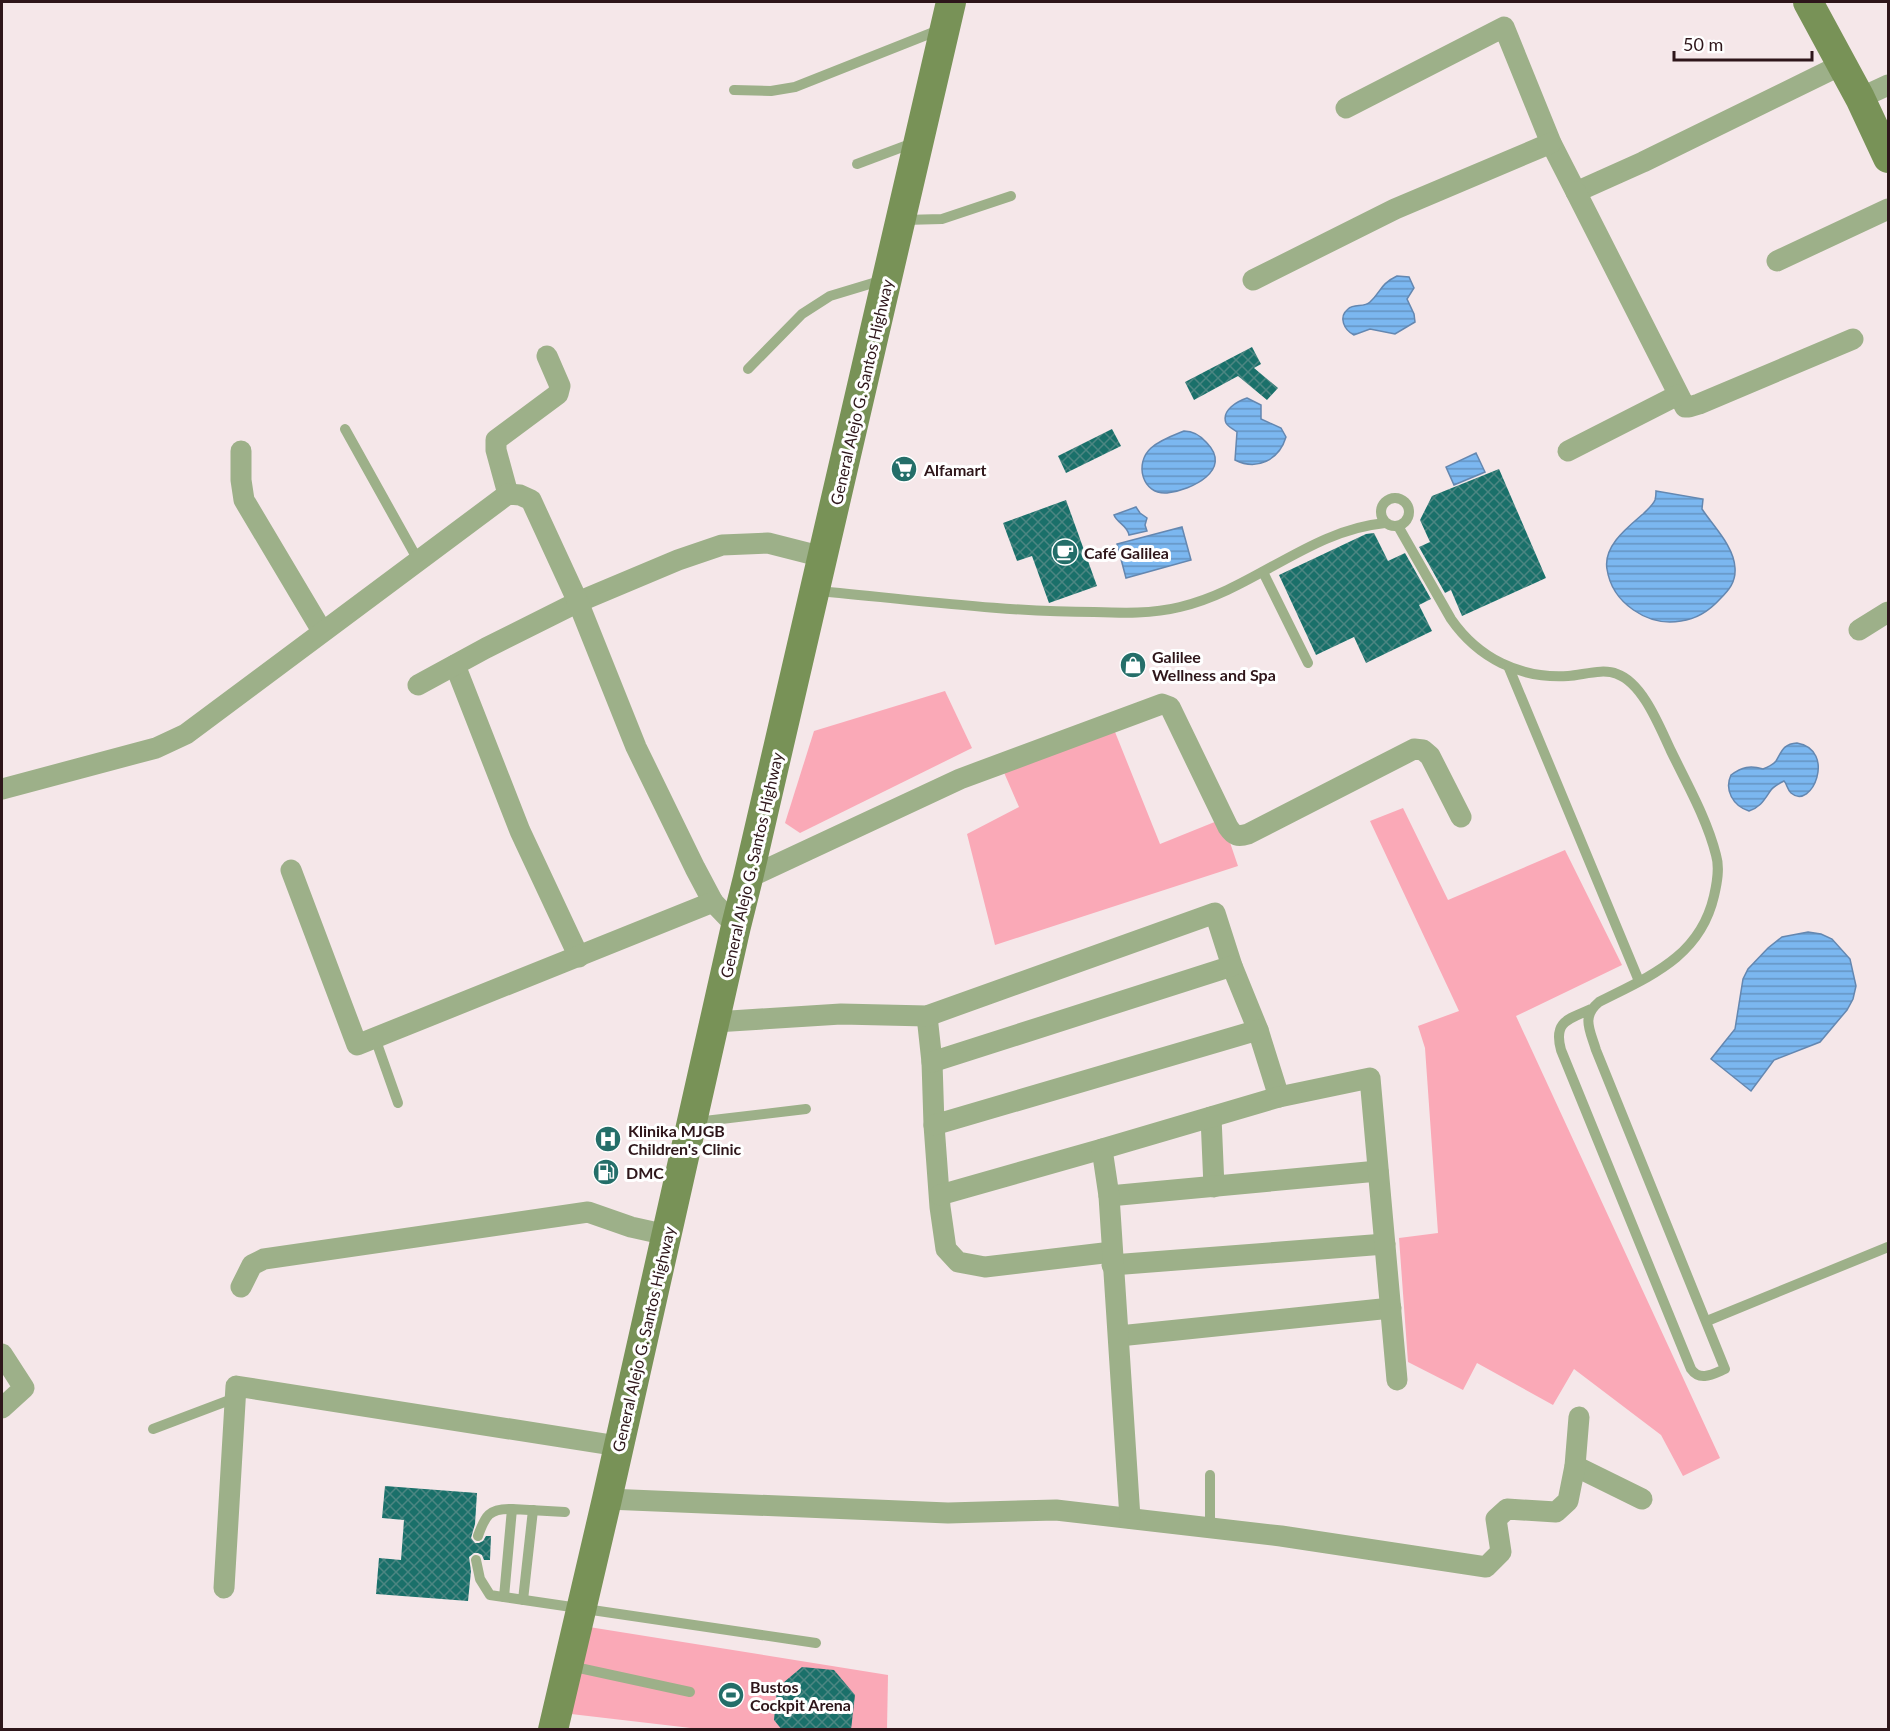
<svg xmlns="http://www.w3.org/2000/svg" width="1890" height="1731" font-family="Lato,sans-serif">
	<defs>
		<pattern id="water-rules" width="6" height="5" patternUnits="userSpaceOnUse" patternTransform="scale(1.5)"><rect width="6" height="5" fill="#7bb7f0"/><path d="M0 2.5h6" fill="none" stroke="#6594c2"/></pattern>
		<pattern id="building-cross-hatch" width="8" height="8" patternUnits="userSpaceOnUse" patternTransform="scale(1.5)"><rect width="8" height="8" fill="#1a706a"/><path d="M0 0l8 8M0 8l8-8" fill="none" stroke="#4c8682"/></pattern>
	</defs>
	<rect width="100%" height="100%" fill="#f5e7e9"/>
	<g fill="#faa9b7">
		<polygon points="945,691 972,748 800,833 785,823 814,731"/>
		<polygon points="1111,722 1160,844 1222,819 1238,866 995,945 967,834 1019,807 999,761"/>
		<polygon points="1403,808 1448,900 1565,850 1622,965 1516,1016 1720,1458 1683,1476 1661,1435 1574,1369 1553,1405 1477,1363 1463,1390 1408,1362 1399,1238 1438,1233 1425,1048 1418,1026 1459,1011 1370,821"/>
		<polygon points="589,1627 888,1675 887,1729 708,1730 571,1714"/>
	</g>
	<g fill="url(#water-rules)" stroke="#6487b0" stroke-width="1.5">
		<path d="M1397 276 1409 277 1414 288 1407 299 1414 314 1415 322 1395 334 1370 329 1354 335C1344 330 1338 317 1348 309 1354 303 1364 308 1370 302 1381 292 1380 284 1397 276Z"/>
		<path d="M1247 398 1261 405V419L1281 428 1286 437C1279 460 1257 471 1235 460L1237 432C1234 429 1228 427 1226 423 1221 410 1238 401 1247 398Z"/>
		<path d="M1184 431C1193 431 1201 436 1207 443 1233 470 1192 490 1167 493 1142 495 1134 463 1151 448 1160 440 1174 435 1184 431Z"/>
		<polygon points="1476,453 1485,472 1454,485 1446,467"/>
		<path d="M1656 491 1703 499 1702 509C1713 526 1734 546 1735 568 1736 582 1729 590 1720 599 1710 610 1697 619 1681 621 1648 627 1612 603 1607 569 1603 546 1628 527 1643 514 1647 510 1653 505 1655 500 1656 497 1656 494 1656 491Z"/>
		<path d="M1136 507 1140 513 1147 518 1145 525 1147 531 1129 535C1127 525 1117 523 1114 515Z"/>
		<polygon points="1182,527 1191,560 1126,578 1117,544"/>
		<path d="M1797 743C1837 750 1812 811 1791 793 1787 789 1787 784 1784 781 1780 783 1774 786 1771 790 1764 800 1761 807 1749 811 1733 806 1724 790 1731 775 1742 767 1750 765 1763 769 1768 767 1773 765 1776 761 1782 751 1783 744 1797 743Z"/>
		<polygon points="1808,932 1821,934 1832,939 1850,959 1856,986 1853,999 1847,1010 1820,1042 1774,1060 1751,1091 1711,1059 1735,1029 1743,979 1748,969 1768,948 1782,937"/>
	</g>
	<g fill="url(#building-cross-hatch)">
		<polygon points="1252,347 1261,364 1254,368 1278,388 1267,400 1238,376 1194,400 1185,382"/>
		<polygon points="1112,429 1121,446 1066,473 1058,456"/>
		<polygon points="1499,469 1546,578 1462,616 1451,590 1445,593 1419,547 1430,542 1420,520 1432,496"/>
		<polygon points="1066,500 1097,586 1049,603 1032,556 1017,561 1003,523"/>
		<polygon points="1374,533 1388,561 1405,553 1431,599 1419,605 1432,631 1366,663 1354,637 1316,655 1279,575 1366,534"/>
		<polygon points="385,1486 477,1493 475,1524 471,1538 475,1543 479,1543 483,1541 486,1536 491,1536 490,1560 484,1560 482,1555 478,1553 474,1553 469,1557 471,1571 468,1601 376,1594 379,1558 401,1560 404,1520 382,1518"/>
		<polygon points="802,1667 834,1670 855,1695 851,1730 782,1730 774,1720 777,1688"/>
	</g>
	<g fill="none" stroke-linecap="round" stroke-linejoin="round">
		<g stroke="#9db089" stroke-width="10">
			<polyline points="734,90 771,91 795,87 939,30"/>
			<polyline points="857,164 913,143"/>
			<polyline points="904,220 942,219 1011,196"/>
			<polyline points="748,369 802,314 830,296 883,280"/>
			<polyline points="345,429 418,560"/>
			<circle cx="1395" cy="512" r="14"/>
			<path d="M1398 526 1451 619C1478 658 1520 679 1568 676 1583 675 1603 668 1617 674 1643 683 1660 728 1671 751 1687 784 1707 819 1716 855 1720 868 1717 883 1714 896 1700 957 1650 976 1599 1002 1581 1017 1590 1030 1596 1050L1725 1369C1713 1374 1700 1382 1691 1369L1561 1050C1553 1021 1569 1019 1591 1009"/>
			<polyline points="1263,572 1308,663"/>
			<path d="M817 591C909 599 1002 612 1094 612 1123 613 1152 614 1180 607 1253 590 1310 530 1385 523"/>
			<polyline points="1509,668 1639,981"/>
			<polyline points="375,1038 398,1103"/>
			<polyline points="696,1122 806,1109"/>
			<polyline points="1707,1321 1888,1247"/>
			<polyline points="153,1429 235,1398"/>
			<polyline points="1210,1475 1210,1528"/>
			<path d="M478 1536C485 1516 489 1508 512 1509"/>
			<polyline points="476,1560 480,1579 490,1595 816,1643"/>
			<polyline points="504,1597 512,1509 565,1512"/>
			<polyline points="523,1600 533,1510"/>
			<polyline points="570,1666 690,1692"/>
		</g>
		<g stroke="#9db089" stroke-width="21">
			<polyline points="1860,98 1888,85"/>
			<polyline points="1346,108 1504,27 1551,143 1576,192 1643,162 1843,64"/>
			<polyline points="1576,192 1685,407 1689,407 1699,404 1853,339"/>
			<polyline points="1777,261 1888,209"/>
			<polyline points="1253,280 1395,209 1551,143"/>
			<polyline points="241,451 241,480 244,500 322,631"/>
			<polyline points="1568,451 1678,395"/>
			<polyline points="508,494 496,450 496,440 558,394 560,386 547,356"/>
			<polyline points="1859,630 1888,612"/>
			<polyline points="455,665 520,831 579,957"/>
			<polyline points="418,685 486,648 578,602 678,560 722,545 768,543 823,557"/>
			<polyline points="2,789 156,748 186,734 508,494 520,495 531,500 578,602 636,747 695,868 713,902 736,926"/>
			<polyline points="291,870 357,1045 713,902"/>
			<path d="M748 878 960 779 1162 704 1170 707 1228 827C1234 836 1238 837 1248 834L1414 749 1423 750 1430 756 1461 817"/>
			<polyline points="927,1016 932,1062 934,1125 940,1207 946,1249 958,1262 985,1267 1112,1252"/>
			<polyline points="715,1022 841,1014 927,1016 1215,913 1232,966 1258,1030 1279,1097"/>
			<polyline points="932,1062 1232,966"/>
			<polyline points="1211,1117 1214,1187"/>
			<polyline points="934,1125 1258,1030"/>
			<polyline points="940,1195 1102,1149"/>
			<polyline points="1109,1196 1378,1171"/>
			<polyline points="1112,1265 1385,1244"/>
			<polyline points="241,1287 252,1265 264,1259 588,1212 631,1227 667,1235"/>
			<polyline points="1119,1336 1391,1308"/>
			<polyline points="2,1354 24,1388 2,1408"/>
			<polyline points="1575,1466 1642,1499"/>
			<polyline points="607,1499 948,1513 1056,1510 1281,1536 1486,1567 1501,1552 1496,1519 1507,1509 1556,1512 1568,1501 1575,1466 1579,1417"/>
			<polyline points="1130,1518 1109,1196 1102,1149 1279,1097 1370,1078 1397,1380"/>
			<polyline points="224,1588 236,1386 618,1446"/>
		</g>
		<g stroke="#789257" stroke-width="30">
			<polyline points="1808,2 1860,98 1888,158"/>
			<polyline points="553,1730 607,1499 736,926 748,878 951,2"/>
		</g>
	</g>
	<defs>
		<symbol id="supermarket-disc" viewBox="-11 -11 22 22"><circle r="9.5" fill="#246e69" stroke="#fff"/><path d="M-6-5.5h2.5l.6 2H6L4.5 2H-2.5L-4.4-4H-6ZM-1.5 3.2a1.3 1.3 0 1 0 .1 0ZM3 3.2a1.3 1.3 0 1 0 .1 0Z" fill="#fff"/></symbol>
		<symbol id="cafe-disc" viewBox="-11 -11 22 22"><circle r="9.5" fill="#246e69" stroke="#fff"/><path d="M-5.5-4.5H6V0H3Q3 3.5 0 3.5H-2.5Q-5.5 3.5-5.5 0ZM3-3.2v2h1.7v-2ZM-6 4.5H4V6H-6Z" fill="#fff"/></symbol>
		<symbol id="shop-disc" viewBox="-11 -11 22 22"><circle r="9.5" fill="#246e69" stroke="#fff"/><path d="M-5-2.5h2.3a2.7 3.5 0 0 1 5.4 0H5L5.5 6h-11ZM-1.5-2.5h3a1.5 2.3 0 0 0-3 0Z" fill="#fff"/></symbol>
		<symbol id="hospital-disc" viewBox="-11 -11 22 22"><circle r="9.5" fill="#246e69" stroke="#fff"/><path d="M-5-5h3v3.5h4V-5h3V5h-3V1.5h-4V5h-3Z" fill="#fff"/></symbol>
		<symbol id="fuel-disc" viewBox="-11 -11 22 22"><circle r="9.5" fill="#246e69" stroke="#fff"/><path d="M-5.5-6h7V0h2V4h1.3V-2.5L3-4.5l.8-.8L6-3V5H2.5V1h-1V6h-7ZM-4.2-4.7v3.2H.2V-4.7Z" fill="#fff"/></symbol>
		<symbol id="stadium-disc" viewBox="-11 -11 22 22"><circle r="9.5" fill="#246e69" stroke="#fff"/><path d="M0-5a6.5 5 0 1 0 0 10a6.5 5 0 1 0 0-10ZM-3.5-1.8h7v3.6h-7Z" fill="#fff"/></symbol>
	</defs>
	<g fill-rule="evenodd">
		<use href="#supermarket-disc" x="889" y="454" width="30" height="30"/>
		<use href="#cafe-disc" x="1050" y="537" width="30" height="30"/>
		<use href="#shop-disc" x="1118" y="650" width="30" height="30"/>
		<use href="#hospital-disc" x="593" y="1124" width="30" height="30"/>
		<use href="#fuel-disc" x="591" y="1157" width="30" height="30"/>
		<use href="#stadium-disc" x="716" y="1680" width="30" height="30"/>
	</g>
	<g text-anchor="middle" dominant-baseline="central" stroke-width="6" stroke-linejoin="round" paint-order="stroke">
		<g font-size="16" fill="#2e161a" stroke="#fff">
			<text transform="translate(861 392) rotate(-77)">General Alejo G. Santos Highway</text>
			<text transform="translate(751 865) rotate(-77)">General Alejo G. Santos Highway</text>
			<text transform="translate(643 1339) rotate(-77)">General Alejo G. Santos Highway</text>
		</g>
		<g font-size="16" font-weight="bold" fill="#2e161a" stroke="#fff" text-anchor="start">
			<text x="924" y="469">Alfamart</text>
			<text x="1084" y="552">Café Galilea</text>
			<text x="1152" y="656">Galilee<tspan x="1152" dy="18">Wellness and Spa</tspan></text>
			<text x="628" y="1130">Klinika MJGB<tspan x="628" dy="18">Children's Clinic</tspan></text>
			<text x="626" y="1172">DMC</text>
			<text x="750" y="1686">Bustos<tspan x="750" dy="18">Cockpit Arena</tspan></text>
		</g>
	</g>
	<rect width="1890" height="1731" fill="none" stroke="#2e161a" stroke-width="6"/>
	<path d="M1674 51v9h138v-9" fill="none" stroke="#2e161a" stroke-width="3"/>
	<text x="1683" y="51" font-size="18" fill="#2e161a" stroke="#ffffff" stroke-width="4.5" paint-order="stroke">50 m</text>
</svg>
